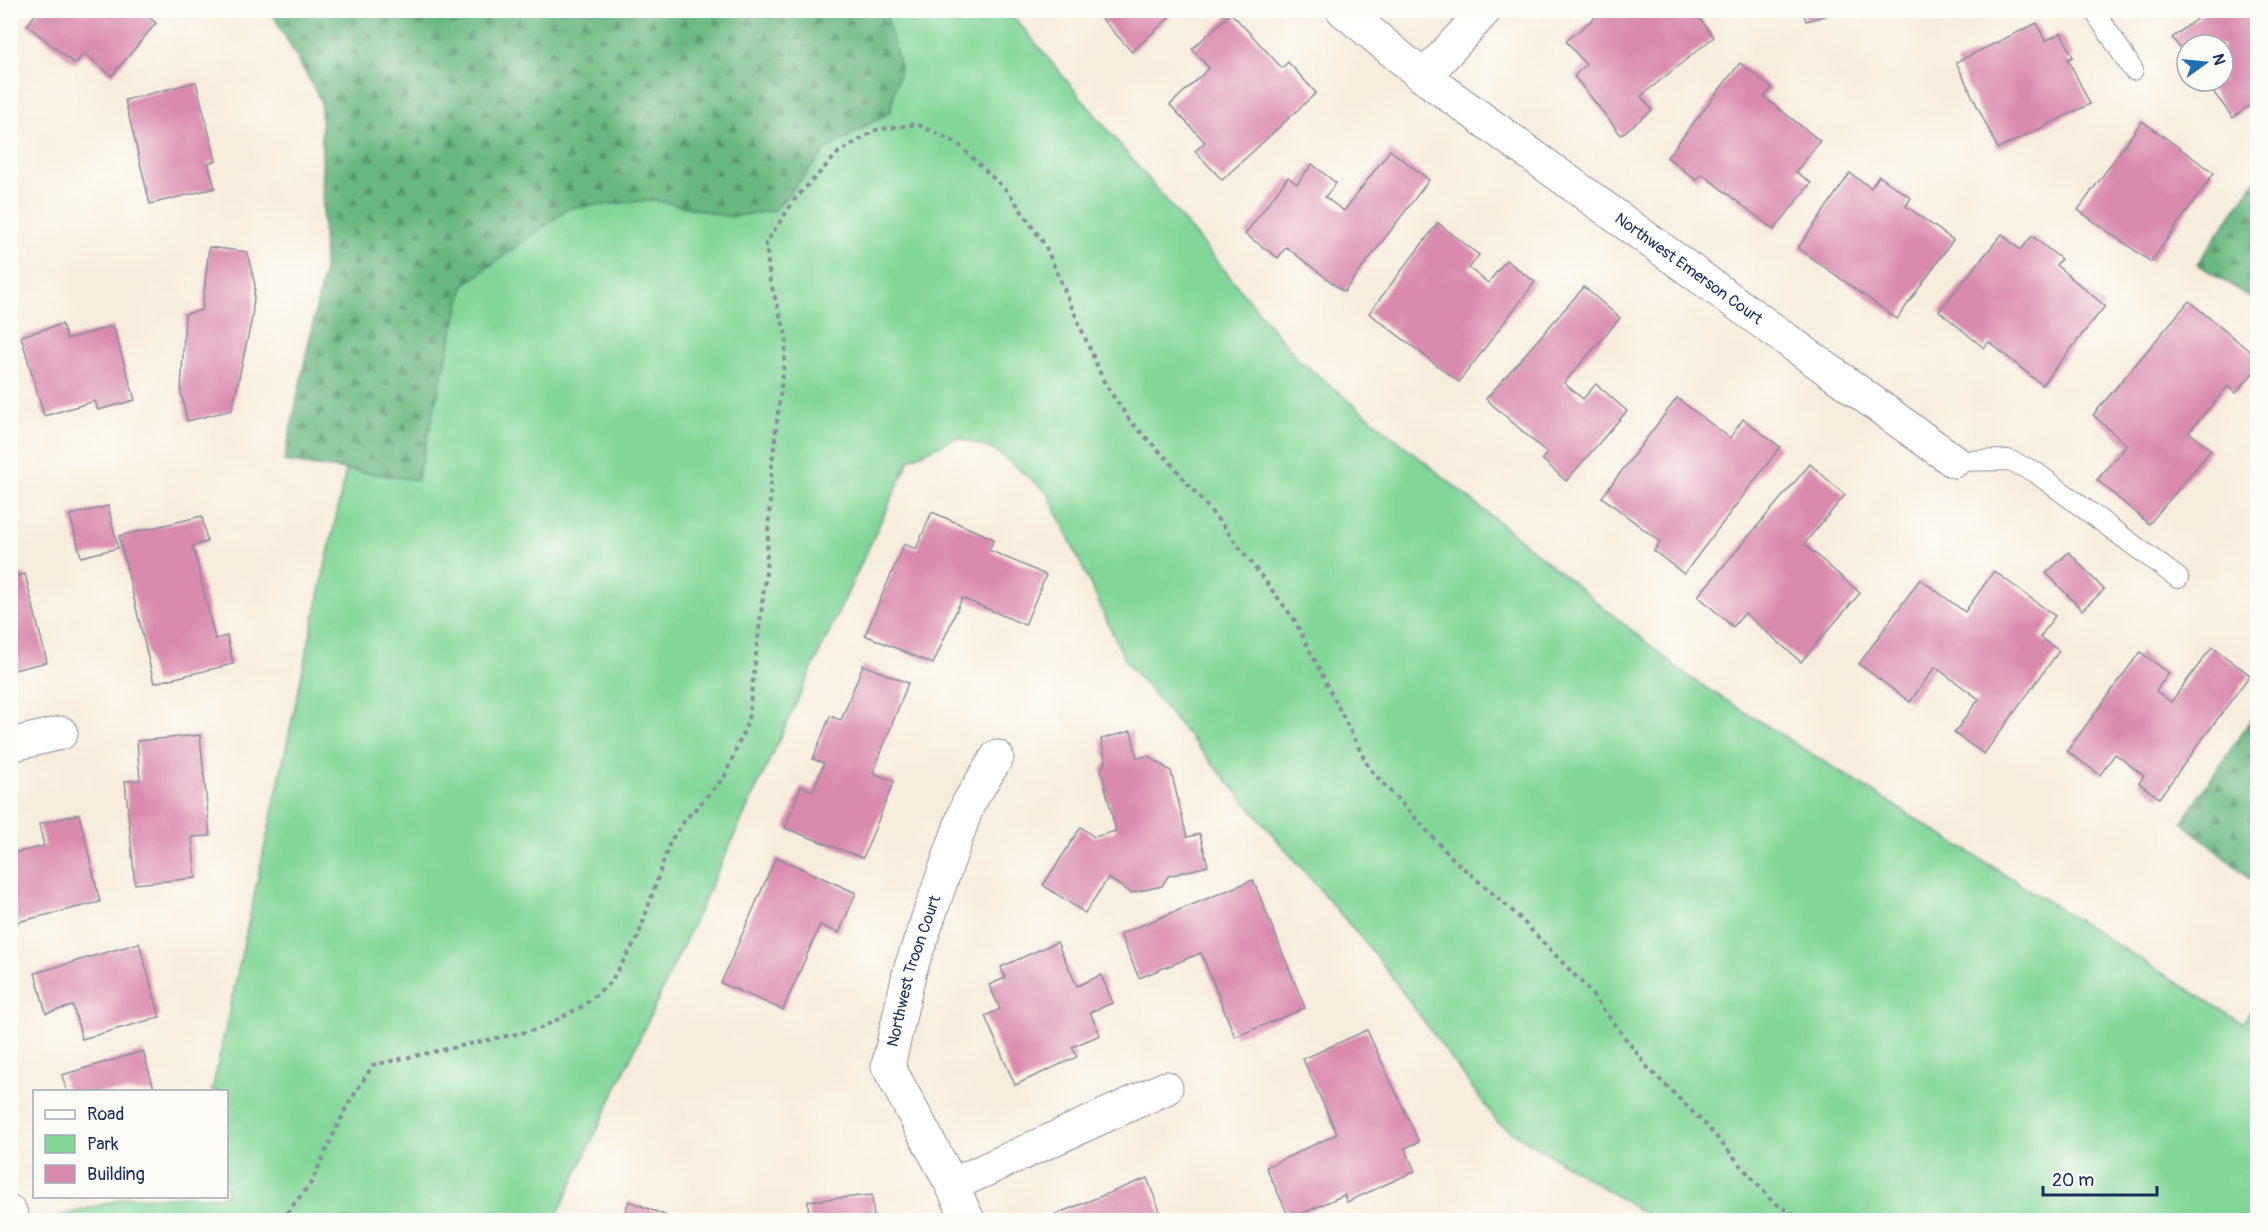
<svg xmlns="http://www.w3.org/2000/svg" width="2268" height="1231" font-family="Pangolin,sans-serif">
	<defs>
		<pattern id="forest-firs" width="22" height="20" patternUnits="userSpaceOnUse" patternTransform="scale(1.5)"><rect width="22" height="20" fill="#69b780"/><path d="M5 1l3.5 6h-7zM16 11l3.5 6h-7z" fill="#56956c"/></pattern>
	</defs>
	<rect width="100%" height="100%" fill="#fdfcf7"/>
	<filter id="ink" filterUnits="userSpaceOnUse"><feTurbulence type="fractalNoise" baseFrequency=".0167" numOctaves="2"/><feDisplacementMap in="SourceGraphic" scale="12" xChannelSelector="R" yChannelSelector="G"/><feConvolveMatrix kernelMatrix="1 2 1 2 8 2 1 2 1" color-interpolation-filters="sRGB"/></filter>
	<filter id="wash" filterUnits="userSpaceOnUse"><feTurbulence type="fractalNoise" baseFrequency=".008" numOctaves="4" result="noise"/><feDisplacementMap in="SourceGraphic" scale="24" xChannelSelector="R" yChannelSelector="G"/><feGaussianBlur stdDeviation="1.35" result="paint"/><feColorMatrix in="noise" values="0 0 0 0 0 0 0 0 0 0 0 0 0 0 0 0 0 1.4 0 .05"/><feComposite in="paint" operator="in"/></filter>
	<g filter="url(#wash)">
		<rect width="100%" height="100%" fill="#f7eddb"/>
		<polygon fill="#82d698" stroke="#4e827b" stroke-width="1.5" points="795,11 1009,11 1298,359 1689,677 2242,1023 2257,1003 2257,1220 1655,1220 1498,1123 1377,957 1126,662 1048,493 996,451 958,437 910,459 555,1220 58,1220 57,1217 129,1197 226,1196 226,1092 212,1091 388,276"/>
		<g fill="url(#forest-firs)" stroke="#42736f" stroke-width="1.5">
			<polygon points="271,11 894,11 887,18 900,67 890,112 827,149 775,210 731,217 654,200 569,208 464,285 417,480 284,461 324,270 321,101"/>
			<polygon points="2257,178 2257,302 2197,264"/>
			<polygon points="2257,710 2257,884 2182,822"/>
		</g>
		<g id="blocks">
			<g fill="#d98aad">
				<polygon points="39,10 140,10 156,23 112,76 84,53 75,64 27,25"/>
				<polygon points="1094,10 1177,10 1132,52"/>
				<polygon points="1604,10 1693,10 1714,37 1641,96 1652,110 1621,135 1574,76 1586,65 1566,41"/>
				<polygon points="1803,10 1843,10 1843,11 1806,21"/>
				<polygon points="2208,10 2258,10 2258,99 2233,118 2205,81 2223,81 2223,45 2187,45 2187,57 2172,38"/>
				<polygon points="1231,13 1282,68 1288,62 1316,93 1222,180 1195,151 1205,142 1170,105 1209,68 1192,49"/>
				<polygon points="2037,23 2045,41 2061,33 2073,57 2068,59 2090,104 1998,149 1956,62"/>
				<polygon points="1740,63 1772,88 1764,97 1820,141 1796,172 1811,183 1774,230 1702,174 1696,180 1667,157"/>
				<polygon points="196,82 216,161 208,163 215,188 150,204 125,100"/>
				<polygon points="2142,121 2214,173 2151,262 2078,210"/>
				<polygon points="1390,150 1429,180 1344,292 1286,247 1278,258 1245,234 1288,177 1297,184 1312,164 1336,183 1325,197 1344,211"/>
				<polygon points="1850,173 1871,188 1879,176 1911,198 1906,206 1953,240 1897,319 1798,248"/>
				<polygon points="1438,223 1479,255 1469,268 1488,283 1506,260 1535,282 1459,382 1369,313"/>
				<polygon points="2002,234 2020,250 2032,236 2061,259 2056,265 2105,306 2042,385 1989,342 1984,348 1939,311"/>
				<polygon points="209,247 247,252 255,285 252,318 232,410 187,421 181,392 185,314 202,310"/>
				<polygon points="1584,287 1620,318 1564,383 1583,399 1596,384 1627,411 1566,481 1542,459 1547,453 1486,399"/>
				<polygon points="2189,301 2258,358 2258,367 2236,393 2228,386 2189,432 2211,450 2149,524 2097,480 2127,445 2093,415"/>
				<polygon points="62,324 67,339 113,326 135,400 98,410 95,401 44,416 21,336"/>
				<polygon points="1677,398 1730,438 1743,419 1780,447 1684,574 1654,551 1660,542 1602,497"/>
				<polygon points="1810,464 1845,495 1804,544 1860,593 1801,662 1745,613 1733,627 1698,596"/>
				<polygon points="108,506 118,548 81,557 70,515"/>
				<polygon points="932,512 994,539 989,550 1046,575 1025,625 962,598 933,664 865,635 904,544 916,549"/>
				<polygon points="202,516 207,542 193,546 215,639 227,636 233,664 154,683 119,536"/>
				<polygon points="2069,552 2104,590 2082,610 2046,573"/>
				<polygon points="1994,571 2055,616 2040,637 2059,651 1984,754 1954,733 1979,699 1935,667 1910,702 1859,664 1920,579 1965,612"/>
				<polygon points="25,574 47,662 10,671 10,578"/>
				<polygon points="2212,647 2250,675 2159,798 2139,783 2144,776 2115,754 2100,775 2067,751 2140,652 2169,673 2156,691 2171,702"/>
				<polygon points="863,665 908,683 873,773 894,781 863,858 785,828 801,786 813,791 824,763 813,759 830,716 841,720"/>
				<polygon points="1131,731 1137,758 1148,756 1171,771 1187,837 1200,834 1208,866 1168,876 1162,886 1131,893 1108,878 1085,913 1043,885 1081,827 1094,837 1116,831 1101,770 1106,762 1101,739"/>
				<polygon points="200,735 210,836 192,837 196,878 135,884 125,781 140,780 137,741"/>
				<polygon points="79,814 100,902 17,922 10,895 10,854 44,846 39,824"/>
				<polygon points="776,857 856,893 839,933 820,925 783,1010 721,983"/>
				<polygon points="1253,880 1305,1008 1235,1037 1201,953 1139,978 1120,934"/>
				<polygon points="1057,942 1077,986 1101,975 1113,1003 1090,1012 1100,1035 1072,1047 1077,1057 1015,1085 985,1016 1000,1009 989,985 1005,978 1001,967"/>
				<polygon points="139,943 160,1017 82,1039 73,1006 46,1013 35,973"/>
				<polygon points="1367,1030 1419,1142 1405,1148 1415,1171 1347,1202 1344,1195 1290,1219 1266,1167 1337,1134 1303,1059"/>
				<polygon points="143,1051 155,1092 67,1092 62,1075"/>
				<polygon points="1147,1178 1161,1214 1145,1220 1058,1220 1056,1214"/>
				<polygon points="872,1195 874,1220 809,1220 808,1201"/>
				<polygon points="629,1201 677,1220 622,1220"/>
			</g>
		</g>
	</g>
	<g filter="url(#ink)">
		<use href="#blocks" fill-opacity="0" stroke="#898e9c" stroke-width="1.5"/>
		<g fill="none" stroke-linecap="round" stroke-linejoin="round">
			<defs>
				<g id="service">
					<polyline points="2094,10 2133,70"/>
					<polyline points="1954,461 2008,460 2035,472 2178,578"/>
				</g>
				<g id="minor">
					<path id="s1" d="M1343 10 1424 77 1954 461"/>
					<polyline points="1424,77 1485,10"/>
					<polyline points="10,745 61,733"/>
					<polyline points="952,1185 1166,1088"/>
					<path id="s2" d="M968 1220 952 1185 888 1066 910 970 968 804 997 757"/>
				</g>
				<polyline id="tertiary" points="10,1212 13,1220"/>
			</defs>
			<use href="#service" stroke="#898e9c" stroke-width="22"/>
			<use href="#minor" stroke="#898e9c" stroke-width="35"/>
			<use href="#tertiary" stroke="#898e9c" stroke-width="35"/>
			<polyline stroke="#898e9c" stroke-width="4" stroke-dasharray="4.5 4.5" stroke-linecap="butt" points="281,1220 311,1183 347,1106 373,1065 539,1029 583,1006 610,983 638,937 670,842 685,820 724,778 748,721 766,572 772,463 787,338 770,281 766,243 795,199 839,152 876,130 917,124 957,143 1009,193 1045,245 1105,384 1131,422 1169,461 1224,527 1294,619 1369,768 1454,860 1515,913 1587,988 1648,1068 1706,1125 1772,1201 1802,1220"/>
			<use href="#service" stroke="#fff" stroke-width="20"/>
			<use href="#minor" stroke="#fff" stroke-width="33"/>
			<use href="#tertiary" stroke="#fff" stroke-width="33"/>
		</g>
	</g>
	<g text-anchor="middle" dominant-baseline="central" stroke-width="4.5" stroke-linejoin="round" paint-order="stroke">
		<g font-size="16" fill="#1b2f5e" stroke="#fdfcf7">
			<text stroke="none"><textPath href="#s1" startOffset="432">Northwest Emerson Court</textPath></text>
			<text stroke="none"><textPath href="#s2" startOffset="272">Northwest Troon Court</textPath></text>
		</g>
	</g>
	<rect width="2268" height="1231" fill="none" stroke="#fdfcf7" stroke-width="36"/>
	<rect x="33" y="1090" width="195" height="108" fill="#fdfcf7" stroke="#a3aaba" stroke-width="1.5"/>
	<rect x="45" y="1110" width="30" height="9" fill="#ffffff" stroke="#a3aaba" stroke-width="1.5"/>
	<text x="87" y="1120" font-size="18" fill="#1b2f5e">Road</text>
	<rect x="45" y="1135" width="30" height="18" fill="#82d698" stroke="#a3aaba" stroke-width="1.5"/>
	<text x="87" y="1150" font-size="18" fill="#1b2f5e">Park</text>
	<rect x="45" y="1165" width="30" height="18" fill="#d98aad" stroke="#a3aaba" stroke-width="1.5"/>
	<text x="87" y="1180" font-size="18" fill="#1b2f5e">Building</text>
	<g transform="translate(2205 63) rotate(75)"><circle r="28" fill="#fdfcf7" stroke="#a3aaba" stroke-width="1.5"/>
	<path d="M0-4.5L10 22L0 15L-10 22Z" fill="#1f6fb2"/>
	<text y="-9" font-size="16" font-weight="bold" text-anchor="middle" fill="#1b2f5e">N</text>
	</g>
	<path d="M2043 1186v9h114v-9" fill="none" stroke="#1b2f5e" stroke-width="3"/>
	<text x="2052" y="1186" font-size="18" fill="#1b2f5e" stroke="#fdfcf7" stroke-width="4.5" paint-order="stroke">20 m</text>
</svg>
